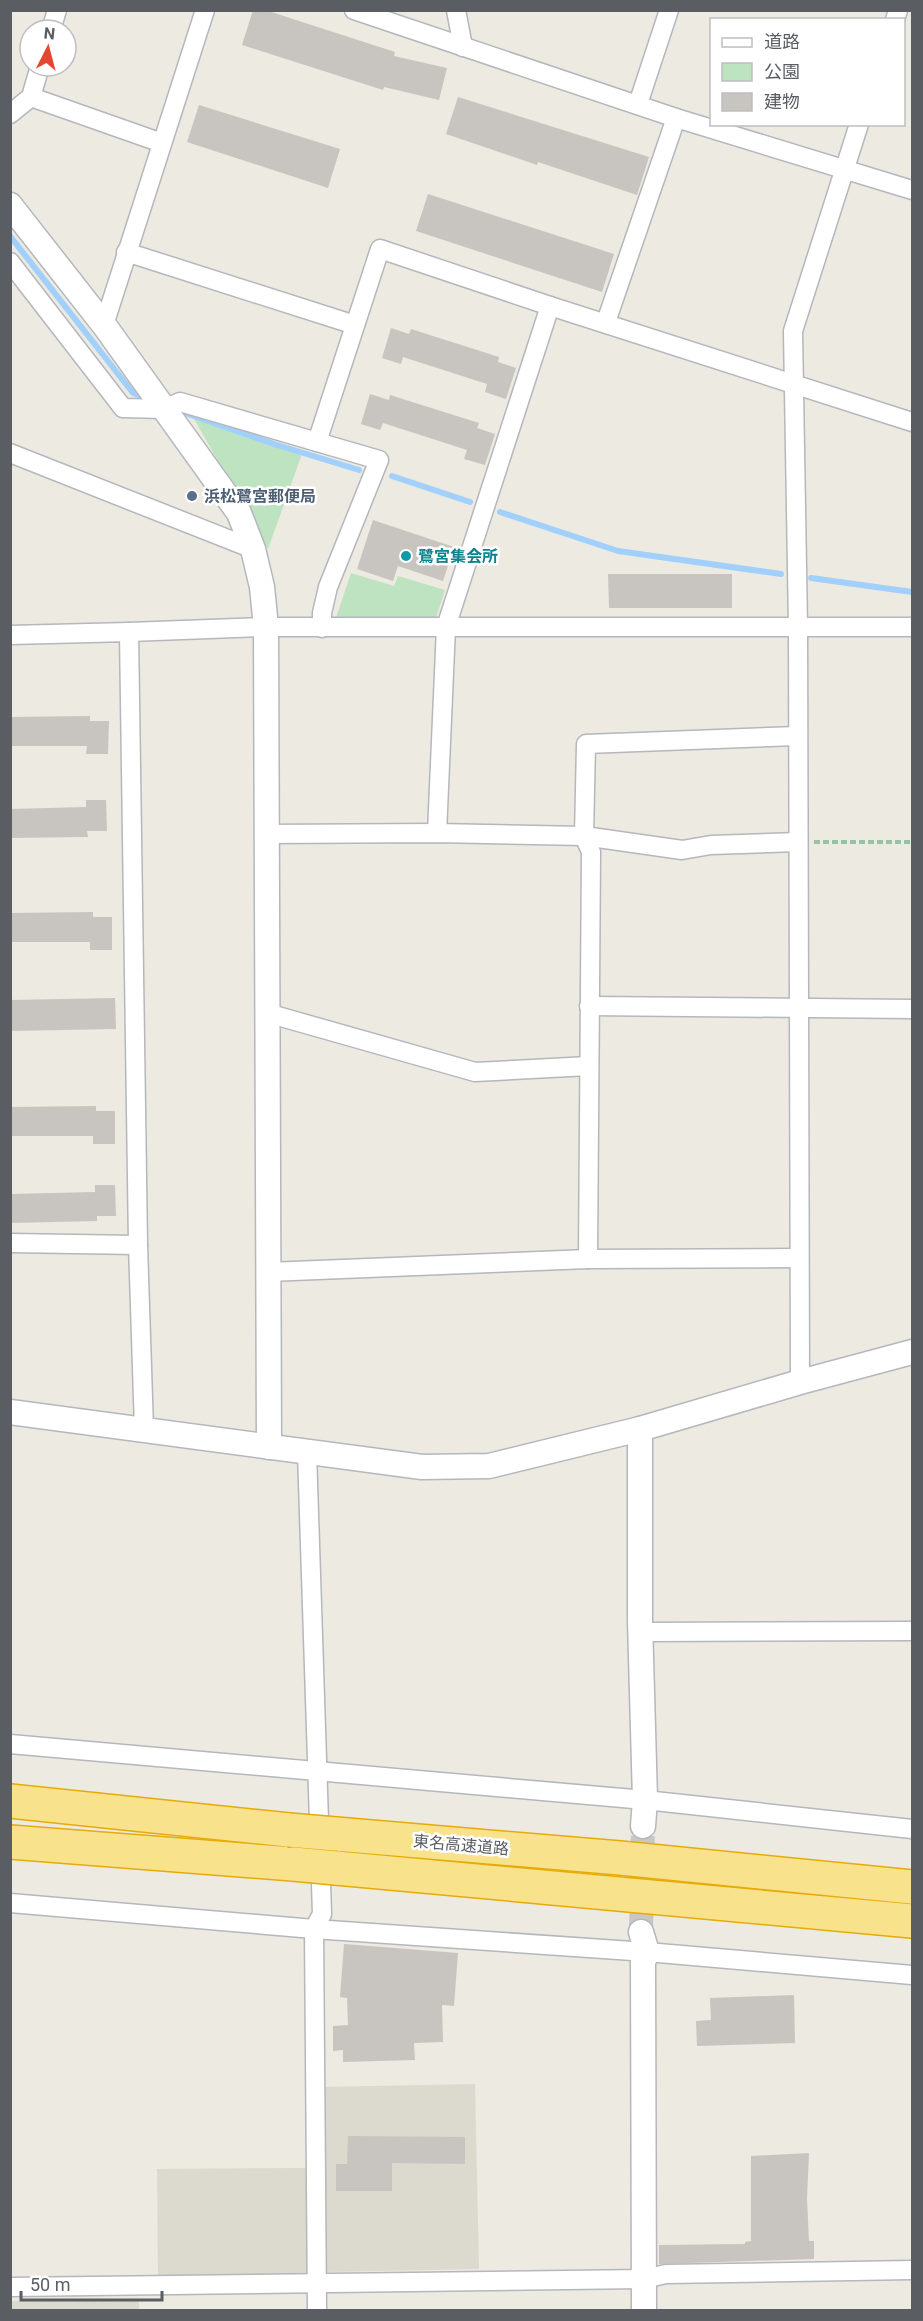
<svg xmlns="http://www.w3.org/2000/svg" width="923" height="2321" font-family="Roboto,'Noto Sans JP',sans-serif">
	<rect width="100%" height="100%" fill="#eceae1"/>
	<g fill="#dcd9cf">
		<polygon points="475,2084 479,2269 325,2272 321,2087"/>
		<polygon points="309,2168 310,2275 158,2276 157,2169"/>
		<rect x="11" y="2301" width="128" height="9"/>
	</g>
	<g fill="#bee3c0">
		<polygon points="193,417 303,451 268,549"/>
		<polygon points="351,573 394,586 398,576 445,590 436,618 336,618"/>
	</g>
	<g fill="none" stroke-linecap="round" stroke-linejoin="round">
		<g stroke="#a2d0fc" stroke-width="6">
			<polyline points="10,236 133,393 148,399"/>
			<polyline points="174,409 274,444 359,470"/>
			<polyline points="392,476 470,502"/>
			<polyline points="500,512 618,551 781,574"/>
			<polyline points="811,578 912,592"/>
		</g>
	</g>
	<g fill="#c8c4bf">
		<polygon points="253,10 265,10 395,52 394,56 447,68 439,100 384,87 383,90 242,45"/>
		<polygon points="458,97 649,157 637,195 538,162 537,165 446,134"/>
		<polygon points="199,105 340,149 328,188 187,142"/>
		<polygon points="428,194 614,254 602,292 416,231"/>
		<polygon points="391,328 409,334 411,329 499,357 498,362 516,368 506,399 485,392 487,384 403,357 401,364 382,358"/>
		<polygon points="370,394 389,400 390,395 479,423 477,428 495,434 485,465 464,459 467,450 383,423 380,430 361,424"/>
		<polygon points="373,520 454,547 443,581 398,566 393,581 357,569"/>
		<polygon points="608,574 732,574 732,608 609,608"/>
		<polygon points="90,716 90,721 109,721 108,754 86,754 87,746 10,746 10,717"/>
		<polygon points="86,800 106,800 107,831 87,831 88,837 10,838 10,809 86,807"/>
		<polygon points="93,912 93,917 112,917 112,950 90,950 90,942 10,942 10,913"/>
		<polygon points="115,998 116,1029 10,1031 10,1000"/>
		<polygon points="96,1106 96,1111 115,1111 115,1144 93,1144 93,1136 10,1136 10,1107"/>
		<polygon points="95,1185 115,1185 116,1216 97,1216 97,1221 10,1223 10,1194 95,1192"/>
		<polygon points="344,1944 458,1953 454,2006 442,2005 443,2042 414,2043 415,2060 343,2062 343,2050 333,2051 333,2026 348,2025 347,1998 340,1997"/>
		<polygon points="794,1995 795,2043 697,2046 696,2021 711,2020 710,1998"/>
		<polygon points="348,2136 465,2137 465,2164 392,2163 392,2191 336,2191 336,2164 347,2164"/>
		<polygon points="809,2153 807,2199 809,2241 814,2241 814,2259 659,2264 659,2245 745,2244 745,2242 751,2241 751,2156"/>
	</g>
	<g fill="none" stroke-linecap="round" stroke-linejoin="round">
		<polyline stroke="#c8c7c1" stroke-width="24" stroke-dasharray="24 12" stroke-linecap="butt" points="641,1932 643,1826"/>
		<defs>
			<g id="minor">
				<polyline points="354,10 676,118 912,190"/>
				<polyline points="456,10 463,47"/>
				<polyline points="895,20 898,10"/>
				<polyline points="51,30 57,10"/>
				<polyline points="31,97 162,143"/>
				<polyline points="638,104 669,10"/>
				<polyline points="10,114 31,97 40,66"/>
				<polyline points="126,252 355,325"/>
				<polyline points="10,262 123,408 165,409 180,402 379,460 328,587 322,613 322,628"/>
				<polyline points="606,322 676,118"/>
				<polyline points="104,325 205,10"/>
				<polyline points="317,442 380,249 550,306 912,422"/>
				<polyline points="10,453 253,549"/>
				<polyline points="129,632 266,627 912,627"/>
				<polyline points="10,635 129,632 138,1245 144,1429"/>
				<polyline points="437,833 446,627 550,306"/>
				<polyline points="267,834 437,833 584,836 682,850 711,845 798,842"/>
				<polyline points="589,1006 912,1009"/>
				<polyline points="267,1013 475,1072 589,1066"/>
				<polyline points="10,1243 138,1245"/>
				<polyline points="588,1259 591,852 584,836 586,744 797,736"/>
				<polyline points="268,1272 588,1259 799,1258"/>
				<polyline points="800,1382 798,627 793,331 859,124"/>
				<polyline points="307,1452 322,1914 314,1929 317,2310"/>
				<polyline points="642,1632 912,1631"/>
				<polyline points="10,1744 645,1800 912,1829"/>
				<polyline points="10,1903 314,1929 647,1952 912,1975"/>
				<polyline points="10,2287 644,2279 666,2274 912,2270"/>
			</g>
			<g id="tertiary">
				<polyline points="10,205 104,325 239,513 253,549 262,587 266,627 269,1447"/>
				<polyline points="10,1412 422,1467 489,1466 640,1429 800,1382 912,1352"/>
				<polyline points="640,1429 640,1621 645,1800 643,1826"/>
				<polyline points="641,1932 647,1952 643,1962 644,2310"/>
			</g>
			<g id="motorway">
				<polyline points="10,1801 289,1830"/>
				<polyline points="336,1834 620,1858 912,1887"/>
				<polyline points="10,1842 293,1864"/>
				<polyline points="336,1868 912,1921"/>
			</g>
		</defs>
		<use href="#minor" stroke="#b4b7bc" stroke-width="21"/>
		<use href="#tertiary" stroke="#b4b7bc" stroke-width="27"/>
		<use href="#motorway" stroke="#e6ab08" stroke-width="36"/>
		<polyline stroke="#96c2a4" stroke-width="4" stroke-dasharray="6 3" stroke-linecap="butt" points="814,842 912,842"/>
		<use href="#minor" stroke="#fff" stroke-width="18"/>
		<use href="#tertiary" stroke="#fff" stroke-width="24"/>
		<use href="#motorway" stroke="#f9e28c" stroke-width="33"/>
		<defs>
			<g id="motorway-bridge">
				<polyline points="289,1830 336,1834"/>
				<polyline points="293,1864 336,1868"/>
			</g>
		</defs>
		<use href="#motorway-bridge" stroke="#e6ab08" stroke-width="36" stroke-linecap="butt"/>
		<use href="#motorway-bridge" stroke="#f9e28c" stroke-width="33"/>
	</g>
	<circle fill="#5c6f8a" stroke="#fff" stroke-width="2" cx="192" cy="496" r="6"/>
	<circle fill="#0f9aa8" stroke="#fff" stroke-width="2" cx="406" cy="556" r="6"/>
	<g text-anchor="middle" dominant-baseline="central" stroke-width="5" stroke-linejoin="round" paint-order="stroke">
		<g font-size="16" font-weight="bold" fill="#4e5e75" stroke="#fff" text-anchor="start">
			<text x="204" y="496">浜松鷺宮郵便局</text>
		</g>
		<g font-size="16" font-weight="bold" fill="#0d838f" stroke="#fff" text-anchor="start">
			<text x="418" y="556">鷺宮集会所</text>
		</g>
		<g font-size="16" fill="#5a5d62" stroke="#fff">
			<text transform="translate(461 1845) rotate(5)">東名高速道路</text>
		</g>
	</g>
	<rect width="923" height="2321" fill="none" stroke="#5a5d62" stroke-width="24"/>
	<rect x="710" y="18" width="195" height="108" fill="#ffffff" stroke="#bdbec0" stroke-width="1.5"/>
	<rect x="722" y="38" width="30" height="9" fill="#ffffff" stroke="#bdbec0" stroke-width="1.5"/>
	<text x="764" y="48" font-size="18" fill="#5a5d62">道路</text>
	<rect x="722" y="63" width="30" height="18" fill="#bee3c0" stroke="#bdbec0" stroke-width="1.5"/>
	<text x="764" y="78" font-size="18" fill="#5a5d62">公園</text>
	<rect x="722" y="93" width="30" height="18" fill="#c8c4bf" stroke="#bdbec0" stroke-width="1.5"/>
	<text x="764" y="108" font-size="18" fill="#5a5d62">建物</text>
	<g transform="translate(48 48) rotate(6)"><circle r="28" fill="#ffffff" stroke="#bdbec0" stroke-width="1.5"/>
	<path d="M0-4.5L10 22L0 15L-10 22Z" fill="#e34731"/>
	<text y="-9" font-size="16" font-weight="bold" text-anchor="middle" fill="#5a5d62">N</text>
	</g>
	<path d="M21 2291v9h141v-9" fill="none" stroke="#5a5d62" stroke-width="3"/>
	<text x="30" y="2291" font-size="18" fill="#5a5d62" stroke="#ffffff" stroke-width="4.5" paint-order="stroke">50 m</text>
</svg>
